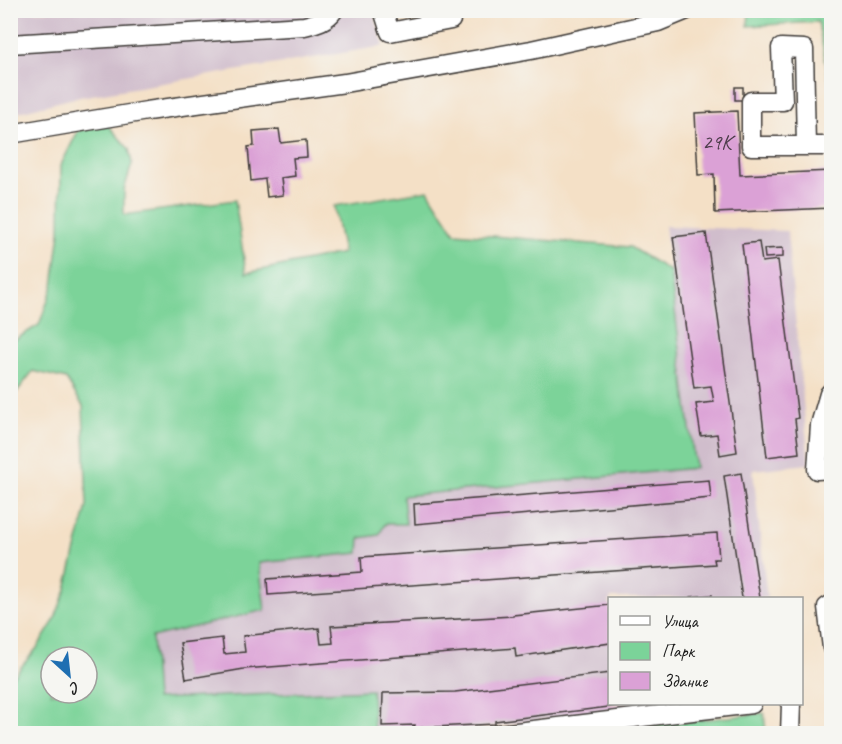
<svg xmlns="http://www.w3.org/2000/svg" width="842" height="744" font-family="Caveat,sans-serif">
	<rect width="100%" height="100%" fill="#f6f6f2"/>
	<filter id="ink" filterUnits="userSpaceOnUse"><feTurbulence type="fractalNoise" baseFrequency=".0167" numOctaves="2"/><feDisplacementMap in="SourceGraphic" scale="12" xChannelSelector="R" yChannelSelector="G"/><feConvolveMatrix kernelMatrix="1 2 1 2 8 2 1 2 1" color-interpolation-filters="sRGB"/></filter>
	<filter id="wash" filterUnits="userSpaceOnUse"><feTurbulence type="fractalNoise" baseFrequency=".008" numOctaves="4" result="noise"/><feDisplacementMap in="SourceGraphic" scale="24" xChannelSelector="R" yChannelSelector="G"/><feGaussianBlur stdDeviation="1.35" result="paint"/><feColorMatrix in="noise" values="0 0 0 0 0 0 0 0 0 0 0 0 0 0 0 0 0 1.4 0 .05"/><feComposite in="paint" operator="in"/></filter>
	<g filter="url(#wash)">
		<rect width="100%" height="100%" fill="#f4e0c6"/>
		<g fill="#d0bdcc">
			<polygon points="11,11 373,11 384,46 74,98 11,114"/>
			<polygon points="665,226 787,231 809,464 753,470 767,598 610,598 610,704 661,704 444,733 374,733 372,690 156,699 152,637 265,610 259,563 358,553 360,538 385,524 403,496 695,468"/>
		</g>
		<g fill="#7bd399" stroke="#4c785a" stroke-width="1.5" fill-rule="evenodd">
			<polygon points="749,11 831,11 831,90 818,22 748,26"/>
			<path d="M108 125 129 149 132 164 124 190V215L235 200 246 273 343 253 334 206 428 190 455 233 630 247 670 271 695 468 403 496 406 524H385L379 535 360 538 359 553 259 563 265 610 152 637 156 699 372 690 374 733H11V679L37 648 54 621 66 589 87 506 83 406 66 379 33 371 12 398 11 407V342L39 325 53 286 60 232 61 165 78 131ZM51 657H87V693H51Z"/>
			<polygon points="764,713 766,733 585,733"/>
		</g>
		<g id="blocks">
			<g fill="#dba1d6">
				<rect x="735" y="87" width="8" height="13"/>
				<polygon points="737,111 740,175 831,171 832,208 715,213 714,174 698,175 695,113"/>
				<polygon points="279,129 281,143 306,140 307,157 293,158 295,176 281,178 283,195 267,197 265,179 251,181 248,147 254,146 253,131"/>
				<polygon points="706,233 737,452 720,455 717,434 701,436 696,404 714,402 711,386 694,388 673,237"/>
				<polygon points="759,242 762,262 778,260 798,418 795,419 799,453 767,457 742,244"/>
				<polygon points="783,248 783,257 765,258 764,249"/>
				<polygon points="741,473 760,598 742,598 724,476"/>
				<polygon points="709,480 711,498 415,524 414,504"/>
				<polygon points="717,533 719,559 714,559 715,564 268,595 267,579 362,572 361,557"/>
				<polygon points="712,595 712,598 690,598 690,597"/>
				<polygon points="610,605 610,643 516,657 515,648 244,669 186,679 180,643 222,638 224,654 245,652 243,636 319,628 321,644 333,643 331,626 513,616 513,615"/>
				<polygon points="610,673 610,704 625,705 495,721 495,724 414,728 415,725 382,726 383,693 455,692"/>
			</g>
		</g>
	</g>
	<g filter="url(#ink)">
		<use href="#blocks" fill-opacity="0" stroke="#3c3936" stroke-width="1.5"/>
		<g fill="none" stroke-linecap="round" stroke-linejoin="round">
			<defs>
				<g id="minor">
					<polyline points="383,10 390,32 451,20 450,10"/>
					<path d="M10 44 304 26C317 23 326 21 334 10"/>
					<polyline points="10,134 147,111 345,83 531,50 658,22 687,10"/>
					<polyline points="806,146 804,49 781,48 783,101 751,101 751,146 832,146"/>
					<polyline points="832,391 829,394 820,425 817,470 832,469"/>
					<polyline points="832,604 827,607 832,648"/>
					<polyline points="499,734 752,704"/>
					<polyline points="790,734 791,704"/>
				</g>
			</defs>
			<use href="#minor" stroke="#3c3936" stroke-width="21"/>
			<use href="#minor" stroke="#fff" stroke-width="18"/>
		</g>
	</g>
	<g text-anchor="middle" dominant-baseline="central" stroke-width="6" stroke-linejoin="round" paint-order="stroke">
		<g font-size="21" fill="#4c3d4a">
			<text x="717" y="142">29К</text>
		</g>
	</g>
	<rect width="842" height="744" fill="none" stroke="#f6f6f2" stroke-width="36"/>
	<rect x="608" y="597" width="195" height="108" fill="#f6f6f2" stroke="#9f9f9c" stroke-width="1.5"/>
	<rect x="620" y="616" width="30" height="9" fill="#ffffff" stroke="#9f9f9c" stroke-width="1.5"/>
	<text x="662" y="627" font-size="18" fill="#1c1c1c">Улица</text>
	<rect x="620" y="642" width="30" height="18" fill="#7bd399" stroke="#9f9f9c" stroke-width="1.5"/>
	<text x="662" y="657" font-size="18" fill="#1c1c1c">Парк</text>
	<rect x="620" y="672" width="30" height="18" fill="#dba1d6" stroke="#9f9f9c" stroke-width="1.5"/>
	<text x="662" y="687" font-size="18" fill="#1c1c1c">Здание</text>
	<g transform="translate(69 675) rotate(153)"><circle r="28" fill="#f6f6f2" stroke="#9f9f9c" stroke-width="1.5"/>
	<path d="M0-4.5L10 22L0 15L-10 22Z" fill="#1f6fb2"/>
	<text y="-9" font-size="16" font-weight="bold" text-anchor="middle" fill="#1c1c1c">С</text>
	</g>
</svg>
